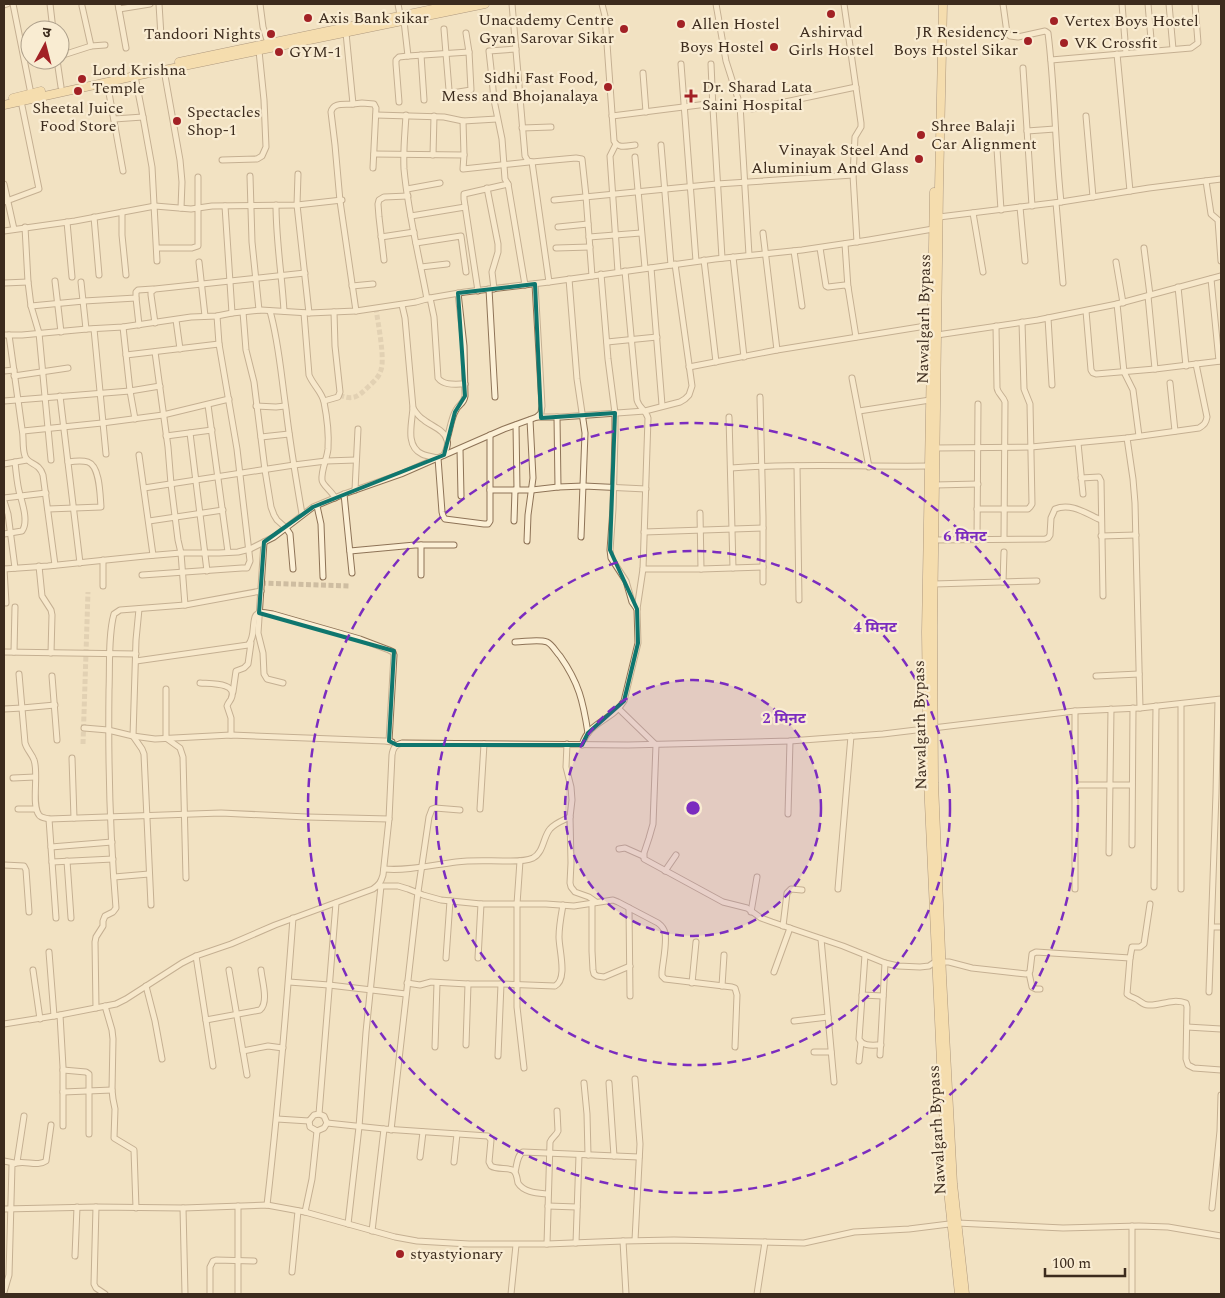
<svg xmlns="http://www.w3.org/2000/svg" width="1225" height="1298" font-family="Spectral,'Noto Sans Devanagari',serif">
	<rect width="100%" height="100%" fill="#f2e2c2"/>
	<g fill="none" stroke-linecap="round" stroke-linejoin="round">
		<g stroke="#cebda1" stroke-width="5" stroke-dasharray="5 2.5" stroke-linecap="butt">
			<path d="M339 395C352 400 357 398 367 388 372 383 379 378 381 370 385 358 378 323 376 309"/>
			<polyline points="261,583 350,586"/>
			<polyline points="83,744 88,592"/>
		</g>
		<defs>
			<g id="street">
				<polyline points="13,4 31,94"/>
				<polyline points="50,4 53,30"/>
				<polyline points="118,4 126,48"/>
				<polyline points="159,4 161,36"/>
				<polyline points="260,4 263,27 268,43"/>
				<polyline points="398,4 400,15"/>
				<polyline points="512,4 525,156 528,161 532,162 576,158 582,159 586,196 592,276"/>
				<path d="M602 4 605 16 614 141C618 149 627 146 635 145"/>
				<polyline points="716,4 726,61 740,105 749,255"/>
				<polyline points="844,4 861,123 861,127 855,137 853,175 857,242"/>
				<path d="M1003 4 1007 33 1010 36 1018 37 1045 31 1048 33C1055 89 1055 146 1061 202"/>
				<polyline points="1122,4 1126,53"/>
				<polyline points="1148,4 1152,51"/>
				<polyline points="1169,4 1173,49"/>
				<polyline points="4,5 7,4"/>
				<polyline points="119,9 150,4"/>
				<polyline points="404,21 408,56"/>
				<polyline points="444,29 449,90 452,93 471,90 469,52 466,33"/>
				<path d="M346 33 353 104C344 105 333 102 331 112L335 145 340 201 356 311"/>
				<polyline points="91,46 105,45"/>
				<polyline points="1117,54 1130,191"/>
				<polyline points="421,55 424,100"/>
				<polyline points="60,56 91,46 82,6"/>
				<polyline points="57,60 61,87"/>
				<polyline points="1051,60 1191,48 1198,43 1195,4"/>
				<polyline points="681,64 696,261"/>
				<polyline points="711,64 713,109"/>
				<polyline points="1023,68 1032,206"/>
				<polyline points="164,70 180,160 182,182 181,208"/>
				<polyline points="643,73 646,112"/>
				<polyline points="135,76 143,117 152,167 157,261"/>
				<polyline points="107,82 123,171"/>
				<polyline points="399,102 396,64 396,60 399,57 408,56 469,52"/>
				<polyline points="353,104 362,103 374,104 376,108 373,168"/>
				<polyline points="752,109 856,87"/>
				<polyline points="376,115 444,117 463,121 497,119"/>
				<path d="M406 115C405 133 403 151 404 169 408 213 419 256 427 299"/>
				<polyline points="612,116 707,104 710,105 713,108 722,258"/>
				<polyline points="1086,116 1093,197"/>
				<polyline points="114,119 143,117"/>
				<polyline points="463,121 464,155 463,169 529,162"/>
				<polyline points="522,128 551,127"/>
				<polyline points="1027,131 1055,129"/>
				<polyline points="616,144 610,156 618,272"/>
				<polyline points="661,145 671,265"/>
				<polyline points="997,149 1001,210"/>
				<polyline points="374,154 464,155"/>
				<polyline points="433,155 434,116"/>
				<polyline points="635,157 645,268"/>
				<polyline points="222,160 257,159 262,156 266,147 264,100 259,51"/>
				<polyline points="532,162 549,282"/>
				<polyline points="298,174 297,205 309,313"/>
				<polyline points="250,176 252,242 259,310"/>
				<polyline points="1206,181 1211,214 1218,220 1221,261"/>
				<polyline points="4,184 14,229"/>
				<polyline points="508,184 525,285"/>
				<polyline points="487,188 498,244 498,252 492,272 494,289"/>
				<polyline points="407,189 440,183"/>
				<polyline points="554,200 717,184 853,175"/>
				<polyline points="4,202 39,189 21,101"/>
				<polyline points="1056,203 1063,283"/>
				<path d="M276 205C276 241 282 276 284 311"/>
				<polyline points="225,206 232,313"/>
				<polyline points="1020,207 1025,261"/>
				<polyline points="122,212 122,235 126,275"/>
				<polyline points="973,213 983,272"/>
				<polyline points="411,216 465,207"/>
				<polyline points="94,217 99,275"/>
				<polyline points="939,217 1061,202 1149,188 1221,179"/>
				<polyline points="67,222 72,277"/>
				<polyline points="25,227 28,282 31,306 39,333 51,460"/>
				<polyline points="558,227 588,224"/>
				<polyline points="4,231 75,221 155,206 191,209 212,206 297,205 342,200"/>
				<polyline points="763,233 777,350"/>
				<polyline points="381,237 414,232"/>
				<polyline points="589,237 641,233"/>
				<polyline points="416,243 461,236 466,272"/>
				<polyline points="845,244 848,288"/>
				<polyline points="157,248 192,248 198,246 198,177"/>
				<polyline points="556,248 590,247"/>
				<polyline points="820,248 826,286 828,287 845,285 848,287 856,337"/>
				<polyline points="1144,248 1150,295"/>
				<polyline points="794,251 802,306"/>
				<polyline points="733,257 744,357"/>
				<polyline points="384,260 379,217 378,204 379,200 384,197 408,196"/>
				<polyline points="704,260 716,362"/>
				<polyline points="199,262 205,316"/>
				<polyline points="1116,262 1123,303"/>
				<polyline points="421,267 447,264"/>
				<polyline points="651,268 662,405"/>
				<polyline points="601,274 608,359 615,413 615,435 613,509 610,550 611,558 626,581 632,602 637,609"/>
				<polyline points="569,279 577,379 585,433 581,537"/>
				<polyline points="1211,279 1219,361"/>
				<polyline points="55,281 61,332"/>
				<polyline points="81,282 86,329"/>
				<polyline points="4,283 28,282"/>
				<polyline points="352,286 373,284"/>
				<polyline points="1178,287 1186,366"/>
				<polyline points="489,289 495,397"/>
				<polyline points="478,291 464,199 464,194 508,184 505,179 502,139 494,100 492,78 489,51 516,49"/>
				<polyline points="1148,296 1155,369"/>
				<polyline points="136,298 139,325"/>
				<path d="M430 298 434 317 438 378C444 386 456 384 465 384"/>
				<polyline points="1117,304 1124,372 1133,390 1139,436"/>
				<path d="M402 305 405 318 413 408C416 413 419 417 424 420 431 426 445 430 447 440 449 445 446 450 444 455"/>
				<polyline points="31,306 84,301 136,298 136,292 138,290 153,289"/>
				<path d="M270 311C279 343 281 375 286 409 290 444 296 479 302 514"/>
				<polyline points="1086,311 1091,370 1093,373 1096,374 1155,369 1221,361"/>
				<polyline points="243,312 246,350 254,382 265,470 271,507 274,515 277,520 286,528 290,534 293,569"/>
				<path d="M304 313 309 375C313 385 322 392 324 402 327 417 329 434 328 449 327 459 321 470 322 480 322 485 332 491 335 498"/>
				<polyline points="1048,318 1052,385"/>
				<polyline points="176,320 180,349"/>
				<polyline points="155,323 151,295 151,292 155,289 305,273"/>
				<path d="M996 326 997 388C998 394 1003 396 1005 402L1004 539"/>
				<polyline points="123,327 130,391 135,419"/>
				<polyline points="94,329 106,454"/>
				<polyline points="4,335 22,335 87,329 123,327 191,317 217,316 232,313 261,310 309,313 356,311 416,302 430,298 465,292 549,282 715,259 802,250 869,240 933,229"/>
				<path d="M9 335C13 366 18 398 22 429 24 437 22 448 25 456 28 465 39 462 43 475L55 565"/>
				<polyline points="937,335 1038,320 1117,304 1221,276"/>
				<polyline points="607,342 657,337"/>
				<polyline points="155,352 168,447 171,484 178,540 181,553 185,605"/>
				<polyline points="126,355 219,344"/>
				<polyline points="689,367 777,350 932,325"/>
				<polyline points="4,371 14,370"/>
				<polyline points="14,376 68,368"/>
				<polyline points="852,378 869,467"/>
				<polyline points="1170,383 1175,431"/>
				<polyline points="60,396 80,563"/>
				<polyline points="760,397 763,517 763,582"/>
				<polyline points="4,401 130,391 160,386"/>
				<polyline points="324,401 338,397 340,392 335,346 334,312"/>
				<polyline points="208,405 228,552"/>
				<polyline points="256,406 276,407 285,406"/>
				<path d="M413 408C412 423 405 446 422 454 426 456 433 457 438 458L442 512 443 516 445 519 484 524H488L490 521V435"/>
				<polyline points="859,411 930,400"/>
				<polyline points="537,417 561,417 645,411 680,402 685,399 689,395 692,386 675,264"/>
				<polyline points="557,417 558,487"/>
				<polyline points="729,417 733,568"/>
				<polyline points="516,425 517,490"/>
				<polyline points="23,431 102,423 163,415 229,399"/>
				<polyline points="190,433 207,571"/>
				<polyline points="166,436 212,430"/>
				<polyline points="261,437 289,434"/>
				<polyline points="1127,438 1133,479 1135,503 1140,708"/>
				<path d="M447 439C450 430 451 418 456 410 459 404 464 404 465 396L464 346 458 293"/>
				<polyline points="1078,443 1083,494"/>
				<path d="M935 448 1031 447 1127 438 1199 428C1204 425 1206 423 1207 417L1196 364"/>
				<polyline points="460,449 461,496"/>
				<polyline points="139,455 153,555"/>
				<polyline points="4,464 27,460"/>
				<polyline points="797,466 799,600"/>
				<path d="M731 468C797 463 863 467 929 466"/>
				<polyline points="1081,478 1099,477 1101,481 1103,596"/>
				<polyline points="935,485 978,484"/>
				<polyline points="144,488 294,465 326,461 356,460"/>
				<polyline points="355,490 358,429"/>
				<polyline points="490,490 532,490 558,487 584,486 646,489"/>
				<polyline points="344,494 352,573"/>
				<polyline points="4,498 46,493"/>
				<polyline points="4,501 8,514 15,568"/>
				<polyline points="317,506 321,524 323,577"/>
				<path d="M48 509 101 507C100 495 100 466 88 462 82 460 74 461 68 462"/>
				<polyline points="977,509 1028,509 1030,507 1032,504 1030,404 1024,389 1022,322"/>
				<polyline points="700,513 701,569"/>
				<polyline points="149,521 223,510"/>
				<polyline points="514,521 515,490"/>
				<polyline points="644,532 763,528"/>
				<path d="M4 534 22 531C29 522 22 502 19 491 17 482 16 472 15 462"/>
				<polyline points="1101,536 1136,535"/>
				<path d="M934 540 1045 539 1048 538 1050 535 1051 518 1055 509C1071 502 1087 514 1101 520"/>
				<polyline points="977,540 978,404"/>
				<polyline points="527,541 528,515 533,478 530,420"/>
				<polyline points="264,542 258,633 263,653 264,674 267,679 283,683"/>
				<polyline points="350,551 415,545 454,545"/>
				<polyline points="103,560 103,586"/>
				<polyline points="39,566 42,596 51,610 52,615 51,653"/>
				<polyline points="4,569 48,566 145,556 181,553 219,553 238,552 250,549 274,537 313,507 344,494 401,474 504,429 537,417 541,413 542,406 535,284"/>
				<polyline points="4,569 6,603"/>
				<polyline points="643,569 701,569 763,567"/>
				<polyline points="142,575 242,568 247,568 250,561 237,449 219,344 217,316"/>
				<polyline points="421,575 421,545"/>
				<polyline points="1003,582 1004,552"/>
				<polyline points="934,584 1037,581"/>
				<polyline points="139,609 136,640 133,736 142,749 144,754 151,905"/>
				<path d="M515 642C525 642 538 639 547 642 552 644 556 652 560 656 579 683 583 701 588 733"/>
				<polyline points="4,652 136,654"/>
				<polyline points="14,652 15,607"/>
				<path d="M136 661 248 645C255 638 252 626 255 617 258 610 266 613 273 614L360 639 389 650 393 652 394 655 389 741"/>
				<path d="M19 674 25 743C27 750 32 754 34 760 39 773 31 805 39 815 41 818 46 818 49 819L221 813 307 817 389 819"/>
				<polyline points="52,676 57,740"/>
				<polyline points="1096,676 1139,674"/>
				<path d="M200 683C209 684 239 682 231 699 230 701 228 703 227 706L231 718V735"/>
				<polyline points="166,689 166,738 180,748 183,757 186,878"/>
				<polyline points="233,692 236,671 244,668 248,664 251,643"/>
				<polyline points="4,709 22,708 55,705"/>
				<polyline points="619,709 656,745 653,824 649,838 644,853 644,859 723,902 747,908 761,918 772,922 843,946 885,963 898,966 920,967 929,966 935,962 949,962 972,968 1026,974 1029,973 1030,971 1032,954 1036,952 1130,958 1132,947 1140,947 1144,944 1150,904"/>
				<polyline points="84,728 108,730 133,736 155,739 231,735 385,741 392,742"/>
				<polyline points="567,744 566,767 571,787 572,800 570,817 571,863 570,883 571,887 575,892 589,897 596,902"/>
				<path d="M582 745C589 721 612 721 624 701L638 643 637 609 643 569 648 418C646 410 639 408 637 400L625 271"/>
				<polyline points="72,758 74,818"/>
				<polyline points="13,778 35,777"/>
				<polyline points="1076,785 1132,785"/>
				<polyline points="18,809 36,809"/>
				<polyline points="480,809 484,744"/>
				<polyline points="788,814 790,741"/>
				<polyline points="49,819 56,918"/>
				<polyline points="1132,845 1133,708"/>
				<polyline points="51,847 112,842"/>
				<polyline points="619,849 625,848 643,856"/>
				<polyline points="1109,853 1111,709"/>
				<polyline points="67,861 71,918"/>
				<polyline points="520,861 517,904 517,1007 524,1068"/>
				<polyline points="52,862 113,859"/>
				<polyline points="4,865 24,866 26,870 29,912"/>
				<path d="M384 869C408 871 432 865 456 862 472 860 487 861 503 861 513 861 524 862 533 858 544 852 543 837 550 829 555 823 564 820 570 817"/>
				<polyline points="665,871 676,855"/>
				<polyline points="114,877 149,874"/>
				<path d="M378 886H398L408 889 423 895 441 900 481 904H546L574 906 613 900 618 902 658 923C662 926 664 928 665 933 667 944 663 961 662 972V976L665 979 732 987 735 988 737 995 735 1047"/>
				<polyline points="1154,887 1156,706"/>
				<polyline points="838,889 851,736"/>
				<polyline points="1075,889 1075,711"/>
				<polyline points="1181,889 1181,704"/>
				<polyline points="592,903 592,951 593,970 594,974 597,976 604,977 630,966"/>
				<polyline points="629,908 630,996"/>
				<polyline points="751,912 757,877"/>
				<polyline points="783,926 787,893 791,889 802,890"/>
				<polyline points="1212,927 1221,927"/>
				<polyline points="821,939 834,1082"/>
				<polyline points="49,952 54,1016"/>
				<path d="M865 955 859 1039C863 1047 873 1045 881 1045"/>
				<polyline points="196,956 213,1066"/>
				<polyline points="446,958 450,901"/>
				<polyline points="478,958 481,904"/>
				<path d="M1130 958 1127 994C1129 996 1131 997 1134 998 1140 1000 1142 1005 1148 1005 1161 1006 1171 998 1186 1003L1187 1007 1186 1059 1188 1065 1194 1068 1221 1070"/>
				<polyline points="33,970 40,1019"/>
				<polyline points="229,970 247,1075"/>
				<polyline points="774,972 790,928"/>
				<polyline points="1029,973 1032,987 1036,989 1040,989"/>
				<polyline points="289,982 329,985 406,994"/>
				<path d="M407 983 420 985 431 982 468 984H501L555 986C568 979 559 950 559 937 559 926 561 916 563 905"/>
				<polyline points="692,983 696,942"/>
				<polyline points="146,986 155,1021 162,1059"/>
				<polyline points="722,986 724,955"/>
				<polyline points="1209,992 1216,793 1218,700"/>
				<polyline points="862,995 883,996"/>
				<polyline points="105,1006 112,1030 113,1039 112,1090 113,1099 115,1109 114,1138 134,1150 136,1208"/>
				<path d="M96 1008 95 942 96 937 103 926V921L105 916 113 912 116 908C110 836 108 763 109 690 110 667 108 635 114 614L120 610 185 605 261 591"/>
				<polyline points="60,1015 63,1067 63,1126"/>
				<path d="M206 1020 260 1010C269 1002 262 981 261 970"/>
				<polyline points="794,1021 828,1017"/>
				<path d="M4 1024 60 1015 116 1004 126 999 182 963 196 956 231 944 275 925 373 889C379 885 381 882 383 875L389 819 392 755C393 748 395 745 402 743L628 745 790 741 883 734 1075 711 1140 708 1221 699"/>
				<polyline points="1187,1027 1221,1029"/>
				<polyline points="466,1045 468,984"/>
				<polyline points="435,1047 437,983"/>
				<polyline points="243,1051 268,1046 283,1048"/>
				<polyline points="814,1052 831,1052"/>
				<polyline points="880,1055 885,963"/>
				<polyline points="498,1056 501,984"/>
				<polyline points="859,1061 861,1042"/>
				<polyline points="63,1070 86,1072 89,1074 89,1134"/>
				<polyline points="635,1079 640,1144 635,1240"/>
				<polyline points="584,1083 587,1114 588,1155"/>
				<polyline points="609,1083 614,1156"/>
				<polyline points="63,1092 112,1090"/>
				<polyline points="319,1114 336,903"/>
				<polyline points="277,1119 309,1121"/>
				<polyline points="309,1121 310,1127 317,1131 324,1128 327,1123"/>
				<polyline points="309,1121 314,1115 319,1114 324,1116 327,1123"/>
				<path d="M327 1123 384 1129 488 1136 491 1140 489 1162 491 1166C497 1170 510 1167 514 1171 517 1174 517 1179 518 1183 524 1193 539 1193 548 1194"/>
				<polyline points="391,1130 418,892 429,817 432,809 435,808 460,810"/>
				<polyline points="420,1157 423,1132"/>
				<polyline points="4,1161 14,1163"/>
				<polyline points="17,1162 24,1116"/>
				<polyline points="454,1162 457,1134"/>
				<path d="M515 1172C517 1165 517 1155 523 1152L639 1157"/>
				<path d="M267 1205C278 1109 286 1014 293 918"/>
				<polyline points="238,1206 238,1294"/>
				<polyline points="548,1206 577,1207"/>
				<polyline points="96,1207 94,1284 96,1288 105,1294"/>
				<polyline points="183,1208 185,1294"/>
				<polyline points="1212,1208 1220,1131 1221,1095"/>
				<polyline points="4,1209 96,1207 183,1208 267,1205 305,1212 395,1237 417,1241 469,1244 547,1244 623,1241 674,1240 804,1243 854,1232 909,1229 957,1223 1063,1228 1139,1226 1168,1227 1221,1236"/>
				<polyline points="305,1212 312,1179 317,1131"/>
				<polyline points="348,1224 359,1127 366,1032 381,886"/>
				<polyline points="1132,1226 1132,1294"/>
				<polyline points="372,1231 384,1129"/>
				<polyline points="623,1241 626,1294"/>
				<polyline points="576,1243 579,1155"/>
				<path d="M547 1244 550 1142C552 1137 556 1136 558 1131L557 1111"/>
				<polyline points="75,1256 77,1207"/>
				<polyline points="292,1272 298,1211"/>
				<path d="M4 1292 9 1275 12 1165C22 1158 36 1168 46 1161L51 1125"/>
				<polyline points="210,1294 210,1267 213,1261 216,1260 254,1261"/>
				<polyline points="511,1294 516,1245"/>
				<polyline points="757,1294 765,1242"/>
			</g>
			<g id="primary">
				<polyline points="943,4 939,188 933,627 934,783 942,976 953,1184 965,1294"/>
				<polyline points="179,62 457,4"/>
				<polyline points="13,98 41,91"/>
				<polyline points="4,105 135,76 485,4"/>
				<polyline points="934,192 926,632 928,781 946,1171 959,1294"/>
			</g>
		</defs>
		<use href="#street" stroke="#8e7357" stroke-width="7"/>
		<use href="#primary" stroke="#5b412c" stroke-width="9"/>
		<use href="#street" stroke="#fcf0d6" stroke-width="5"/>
		<use href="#primary" stroke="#f9d796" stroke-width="8"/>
	</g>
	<path d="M0 0H1225V1298H0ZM535 284 541 418 615 413 610 550 637 609 638 643 624 701 588 733 582 745H397L389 741 394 651 259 613 264 542 313 507 444 455 455 412 465 396 458 293Z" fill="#f2e2c2" fill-opacity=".55" fill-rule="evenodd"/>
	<path fill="none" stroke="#0f766e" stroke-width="4" stroke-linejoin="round" d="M535 284 541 418 615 413 610 550 637 609 638 643 624 701 588 733 582 745H397L389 741 394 651 259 613 264 542 313 507 444 455 455 412 465 396 458 293Z"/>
	<circle cx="693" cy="808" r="128" fill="#7b2cbf" fill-opacity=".12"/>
	<g fill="none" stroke="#7b2cbf" stroke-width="2.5" stroke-dasharray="9 6">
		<circle cx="693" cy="808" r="128"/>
		<circle cx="693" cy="808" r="257"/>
		<circle cx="693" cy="808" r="385"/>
	</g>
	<g fill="#a22125" stroke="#f9ecd2" stroke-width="2">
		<circle cx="831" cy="14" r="5"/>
		<circle cx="308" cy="18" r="5"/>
		<circle cx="1054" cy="21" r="5"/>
		<circle cx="681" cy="24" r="5"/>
		<circle cx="624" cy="29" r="5"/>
		<circle cx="271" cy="34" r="5"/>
		<circle cx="1028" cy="41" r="5"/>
		<circle cx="1064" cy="43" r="5"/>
		<circle cx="774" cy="47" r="5"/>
		<circle cx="279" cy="52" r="5"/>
		<circle cx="82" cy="79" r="5"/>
		<circle cx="608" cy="87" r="5"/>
		<circle cx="78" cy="91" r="5"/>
		<path d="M688.5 88.5h5v5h5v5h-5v5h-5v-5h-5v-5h5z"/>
		<circle cx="177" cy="121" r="5"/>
		<circle cx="921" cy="135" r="5"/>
		<circle cx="919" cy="159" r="5"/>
		<circle cx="400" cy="1254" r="5"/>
	</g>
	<g text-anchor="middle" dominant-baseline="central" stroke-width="4.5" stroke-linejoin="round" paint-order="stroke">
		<g font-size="16" fill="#3c2b1d" stroke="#f9ecd2" text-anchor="start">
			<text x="318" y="18">Axis Bank sikar</text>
			<text x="614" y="20" text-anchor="end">Unacademy Centre<tspan x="614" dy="18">Gyan Sarovar Sikar</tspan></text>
			<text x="1064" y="21">Vertex Boys Hostel</text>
			<text x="691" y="24">Allen Hostel</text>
			<text x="831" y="32" text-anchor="middle">Ashirvad<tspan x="831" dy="18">Girls Hostel</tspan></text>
			<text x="1018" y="32" text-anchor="end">JR Residency -<tspan x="1018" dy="18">Boys Hostel Sikar</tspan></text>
			<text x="261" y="34" text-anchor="end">Tandoori Nights</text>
			<text x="1074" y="43">VK Crossfit</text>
			<text x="764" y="47" text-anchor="end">Boys Hostel</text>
			<text x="289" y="52">GYM-1</text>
			<text x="92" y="70">Lord Krishna<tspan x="92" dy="18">Temple</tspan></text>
			<text x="598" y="78" text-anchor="end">Sidhi Fast Food,<tspan x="598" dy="18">Mess and Bhojanalaya</tspan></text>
			<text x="702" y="87">Dr. Sharad Lata<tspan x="702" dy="18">Saini Hospital</tspan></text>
			<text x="78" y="108" text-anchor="middle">Sheetal Juice<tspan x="78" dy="18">Food Store</tspan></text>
			<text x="187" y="112">Spectacles<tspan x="187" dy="18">Shop-1</tspan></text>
			<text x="931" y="126">Shree Balaji<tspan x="931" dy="18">Car Alignment</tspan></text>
			<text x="909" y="150" text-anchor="end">Vinayak Steel And<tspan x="909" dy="18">Aluminium And Glass</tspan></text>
			<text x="410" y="1254">styastyionary</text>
		</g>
		<g font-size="16" fill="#3c2b1d" stroke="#f9ecd2">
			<text transform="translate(924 319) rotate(-89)">Nawalgarh Bypass</text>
			<text transform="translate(920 725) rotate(-91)">Nawalgarh Bypass</text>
			<text transform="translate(937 1130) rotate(-93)">Nawalgarh Bypass</text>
		</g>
	</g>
	<circle cx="693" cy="808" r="8" fill="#7b2cbf" stroke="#f9ecd2" stroke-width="2.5"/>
	<g font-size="15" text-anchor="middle" font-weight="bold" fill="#7b2cbf" stroke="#f9ecd2" stroke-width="4.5" stroke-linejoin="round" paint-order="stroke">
		<text x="965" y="541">6 मिनट</text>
		<text x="875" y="632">4 मिनट</text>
		<text x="784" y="723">2 मिनट</text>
	</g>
	<rect width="1225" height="1298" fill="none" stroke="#3c2b1d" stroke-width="10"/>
	<g transform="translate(45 45) rotate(7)"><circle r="24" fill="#f9ecd2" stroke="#ad9f8a"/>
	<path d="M0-4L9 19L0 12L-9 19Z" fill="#a22125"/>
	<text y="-8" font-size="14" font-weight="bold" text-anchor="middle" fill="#3c2b1d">उ</text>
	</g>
	<path d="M1045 1268v8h80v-8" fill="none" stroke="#3c2b1d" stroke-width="2.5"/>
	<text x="1052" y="1268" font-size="15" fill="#3c2b1d" stroke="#f9ecd2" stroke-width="4" paint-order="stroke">100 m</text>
</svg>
